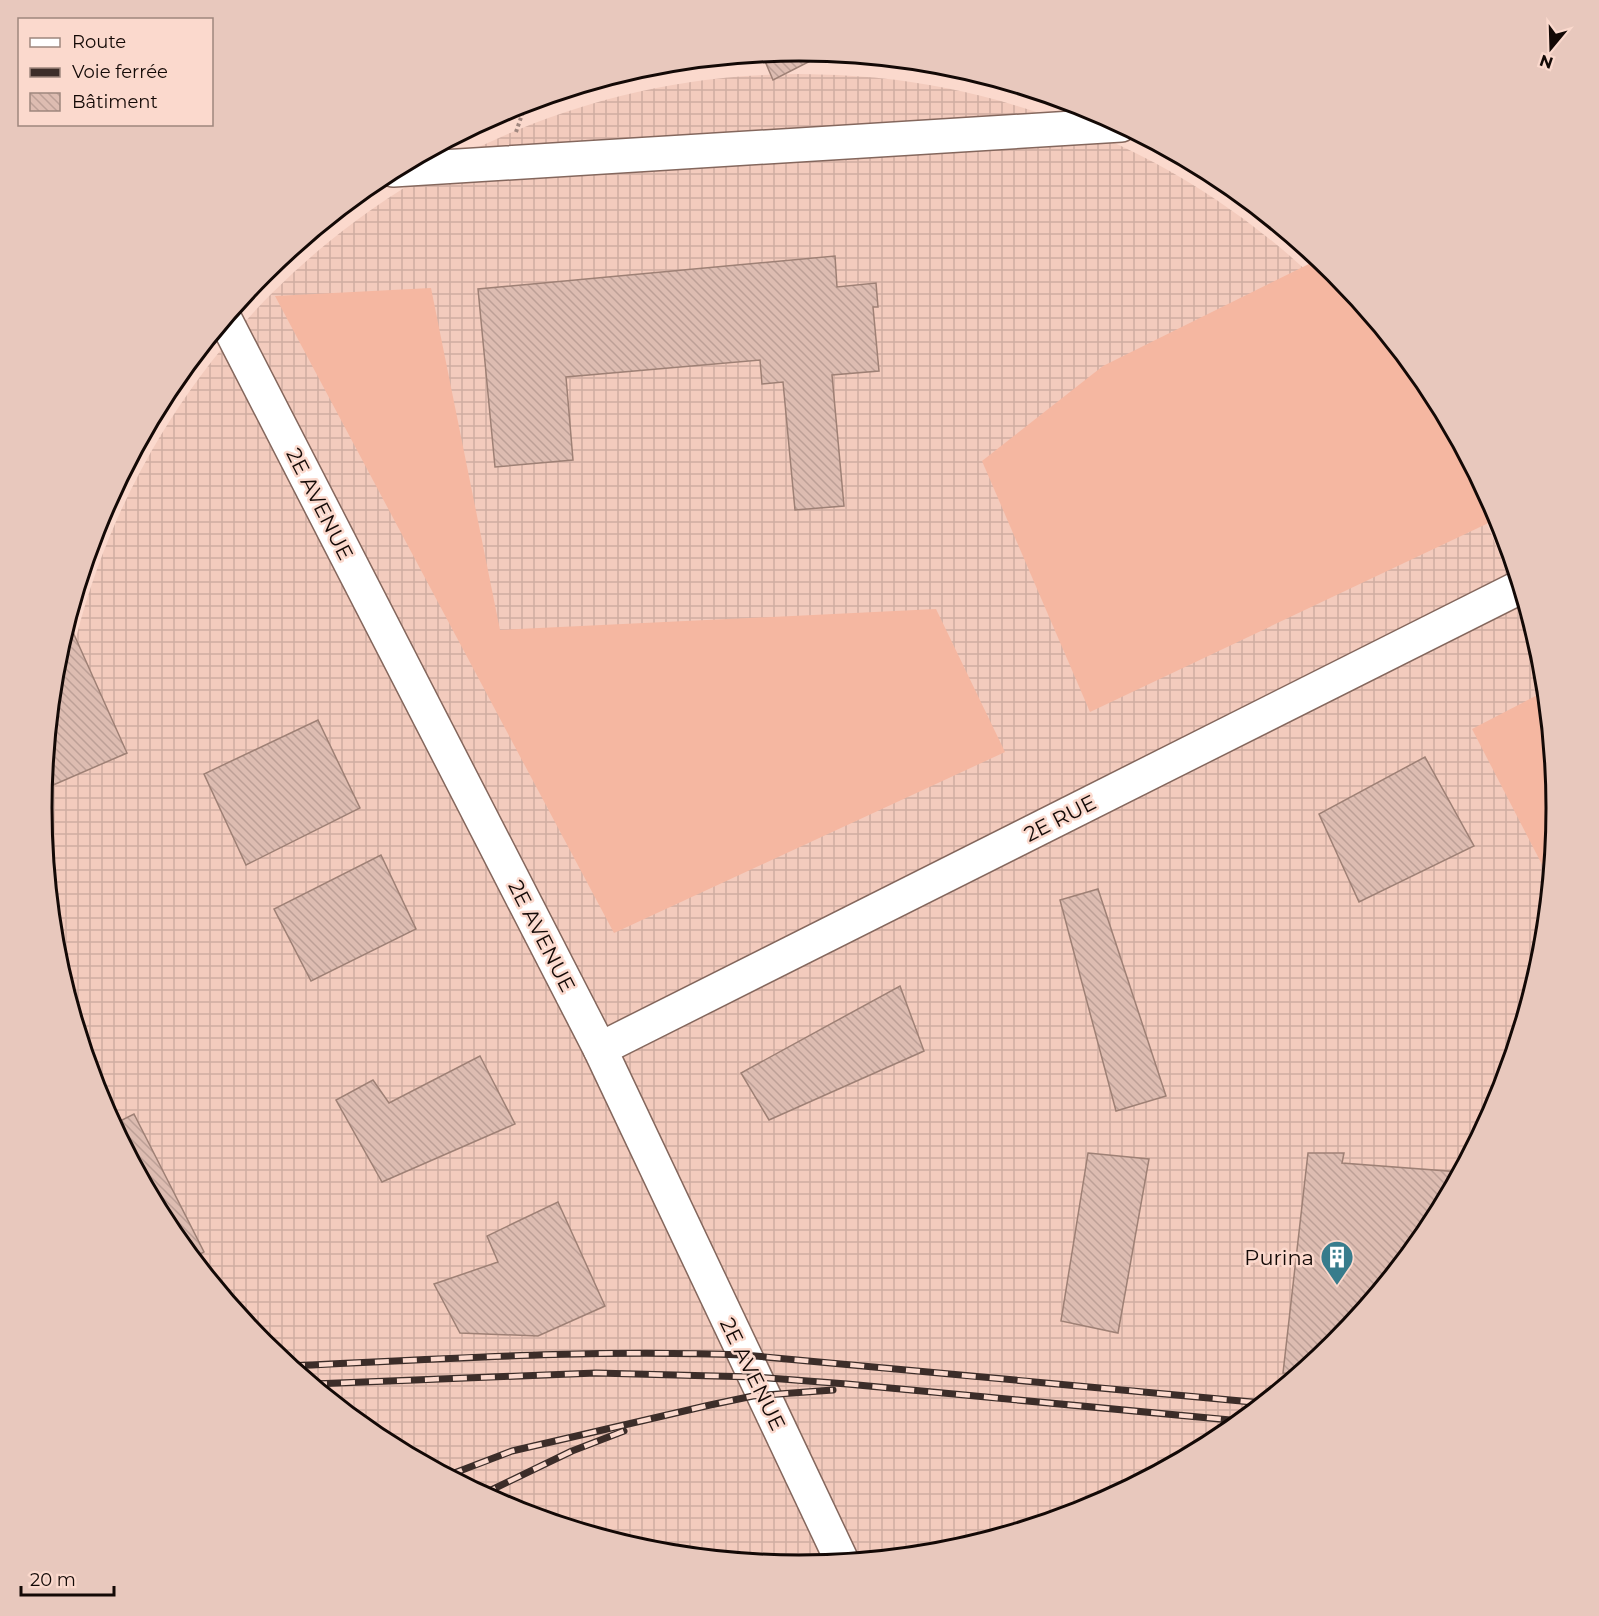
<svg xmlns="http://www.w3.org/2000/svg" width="1599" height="1616" font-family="Montserrat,sans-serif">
	<defs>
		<pattern id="industrial-grid" width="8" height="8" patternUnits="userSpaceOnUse" patternTransform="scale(1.5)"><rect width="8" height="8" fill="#f3cbbd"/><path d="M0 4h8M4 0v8" fill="none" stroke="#cfada1"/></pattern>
		<pattern id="building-back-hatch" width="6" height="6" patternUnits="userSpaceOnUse" patternTransform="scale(1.5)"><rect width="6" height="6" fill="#ddbcb1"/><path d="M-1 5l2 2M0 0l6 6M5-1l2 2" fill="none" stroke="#bda097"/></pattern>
	</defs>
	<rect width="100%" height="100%" fill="#fbd9cd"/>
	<circle fill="url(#industrial-grid)" cx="801" cy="822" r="748"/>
	<g fill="#f5b7a1">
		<polygon points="1319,259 1335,273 1430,387 1499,518 1090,712 982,461 1103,366"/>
		<polygon points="431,288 500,630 936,609 1005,752 614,933 275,296"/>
		<polygon points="1545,691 1557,808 1550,880 1472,729"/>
	</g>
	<g fill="url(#building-back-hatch)" stroke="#9e8075" stroke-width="1.5">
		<polygon points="800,51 826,53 773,80 762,54"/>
		<polygon points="835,256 837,287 876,283 878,307 873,307 879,371 832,375 844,506 795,510 783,382 762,384 760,360 566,377 573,460 495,467 478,289"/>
		<polygon points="68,621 127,753 44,789 57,660"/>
		<polygon points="318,720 360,808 246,865 204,774"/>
		<polygon points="1425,757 1474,846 1359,902 1319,814"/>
		<polygon points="381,855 416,929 311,981 274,909"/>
		<polygon points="1098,889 1166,1096 1116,1111 1060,900"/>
		<polygon points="900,986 924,1051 769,1120 741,1073"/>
		<polygon points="480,1056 515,1124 382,1182 336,1100 373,1080 389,1103"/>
		<polygon points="134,1114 204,1252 193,1258 169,1229 114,1124"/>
		<polygon points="1088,1153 1149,1159 1118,1333 1061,1321"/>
		<polygon points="1308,1153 1344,1153 1342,1163 1460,1172 1429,1229 1335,1344 1298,1374 1283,1373"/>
		<polygon points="558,1202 605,1306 538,1336 460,1333 434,1284 498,1262 487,1236"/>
	</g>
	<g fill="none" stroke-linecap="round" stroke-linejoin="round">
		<defs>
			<g id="minor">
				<polyline points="393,170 1121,125"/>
				<polyline points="225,319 600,1049 842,1561"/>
				<polyline points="600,1049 1520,587"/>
			</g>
		</defs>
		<use href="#minor" stroke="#84675d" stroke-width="36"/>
		<polyline stroke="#a0877f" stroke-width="4" stroke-dasharray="3 3" stroke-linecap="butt" points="516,132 526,103"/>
		<use href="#minor" stroke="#fff" stroke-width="33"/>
		<defs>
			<g id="rail">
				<path d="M291 1366C442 1359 593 1349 744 1355L1263 1403"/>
				<polyline points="313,1384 596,1373 754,1377 847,1384 1241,1421"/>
				<polyline points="449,1475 512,1451 710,1405 753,1396 833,1390"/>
				<polyline points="483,1494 572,1451 624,1431"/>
			</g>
		</defs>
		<use href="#rail" stroke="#3c2d29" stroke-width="7"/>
		<use href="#rail" stroke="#fbd9cd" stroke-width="4.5" stroke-dasharray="14" stroke-linecap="butt"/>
	</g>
	<defs>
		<symbol id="building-pin" viewBox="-11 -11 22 30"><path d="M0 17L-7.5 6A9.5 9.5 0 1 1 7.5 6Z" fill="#387c8c" stroke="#fbd9cd"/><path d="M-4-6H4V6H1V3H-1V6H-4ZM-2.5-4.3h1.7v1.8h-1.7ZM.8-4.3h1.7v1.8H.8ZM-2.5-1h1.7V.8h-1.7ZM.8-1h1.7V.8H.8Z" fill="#fff"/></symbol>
	</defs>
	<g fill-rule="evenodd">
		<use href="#building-pin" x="1318" y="1238" width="38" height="52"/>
	</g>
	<g text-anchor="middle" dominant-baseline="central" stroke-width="5" stroke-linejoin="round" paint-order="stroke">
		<g font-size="21" fill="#130906" stroke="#fbd9cd">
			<text transform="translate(320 504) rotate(63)">2E AVENUE</text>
			<text transform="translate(1060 818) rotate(-27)">2E RUE</text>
			<text transform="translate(542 936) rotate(63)">2E AVENUE</text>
			<text transform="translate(753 1374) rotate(64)">2E AVENUE</text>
		</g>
		<g font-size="21" fill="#130906" stroke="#fbd9cd" text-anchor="end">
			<text x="1314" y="1257">Purina</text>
		</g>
	</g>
	<path d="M0 0H1599V1616H0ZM52 808a747 747 0 1 1 1494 0a747 747 0 1 1-1494 0Z" fill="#e8c8bd" fill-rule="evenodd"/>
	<path fill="none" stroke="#130906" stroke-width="3" d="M52 808a747 747 0 1 1 1494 0a747 747 0 1 1-1494 0Z"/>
	<rect x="18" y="18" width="195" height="108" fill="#fbd9cd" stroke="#9e867d" stroke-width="1.5"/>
	<rect x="30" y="38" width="30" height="9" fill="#ffffff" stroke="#9e867d" stroke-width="1.5"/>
	<text x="72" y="48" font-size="18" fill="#130906">Route</text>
	<rect x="30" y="68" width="30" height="9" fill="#3c2d29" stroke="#9e867d" stroke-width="1.5"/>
	<text x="72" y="78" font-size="18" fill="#130906">Voie ferrée</text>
	<rect x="30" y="93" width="30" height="18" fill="url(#building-back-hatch)" stroke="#9e867d" stroke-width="1.5"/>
	<text x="72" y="108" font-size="18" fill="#130906">Bâtiment</text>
	<g transform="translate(1551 48) rotate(199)" stroke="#fbd9cd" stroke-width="4.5" paint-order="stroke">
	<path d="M0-4.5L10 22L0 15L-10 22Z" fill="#130906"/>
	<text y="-9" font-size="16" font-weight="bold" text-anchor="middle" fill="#130906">N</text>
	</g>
	<path d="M21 1586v9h93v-9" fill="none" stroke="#130906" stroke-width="3"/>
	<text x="30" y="1586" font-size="18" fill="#130906" stroke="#fbd9cd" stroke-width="4.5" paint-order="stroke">20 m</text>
</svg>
